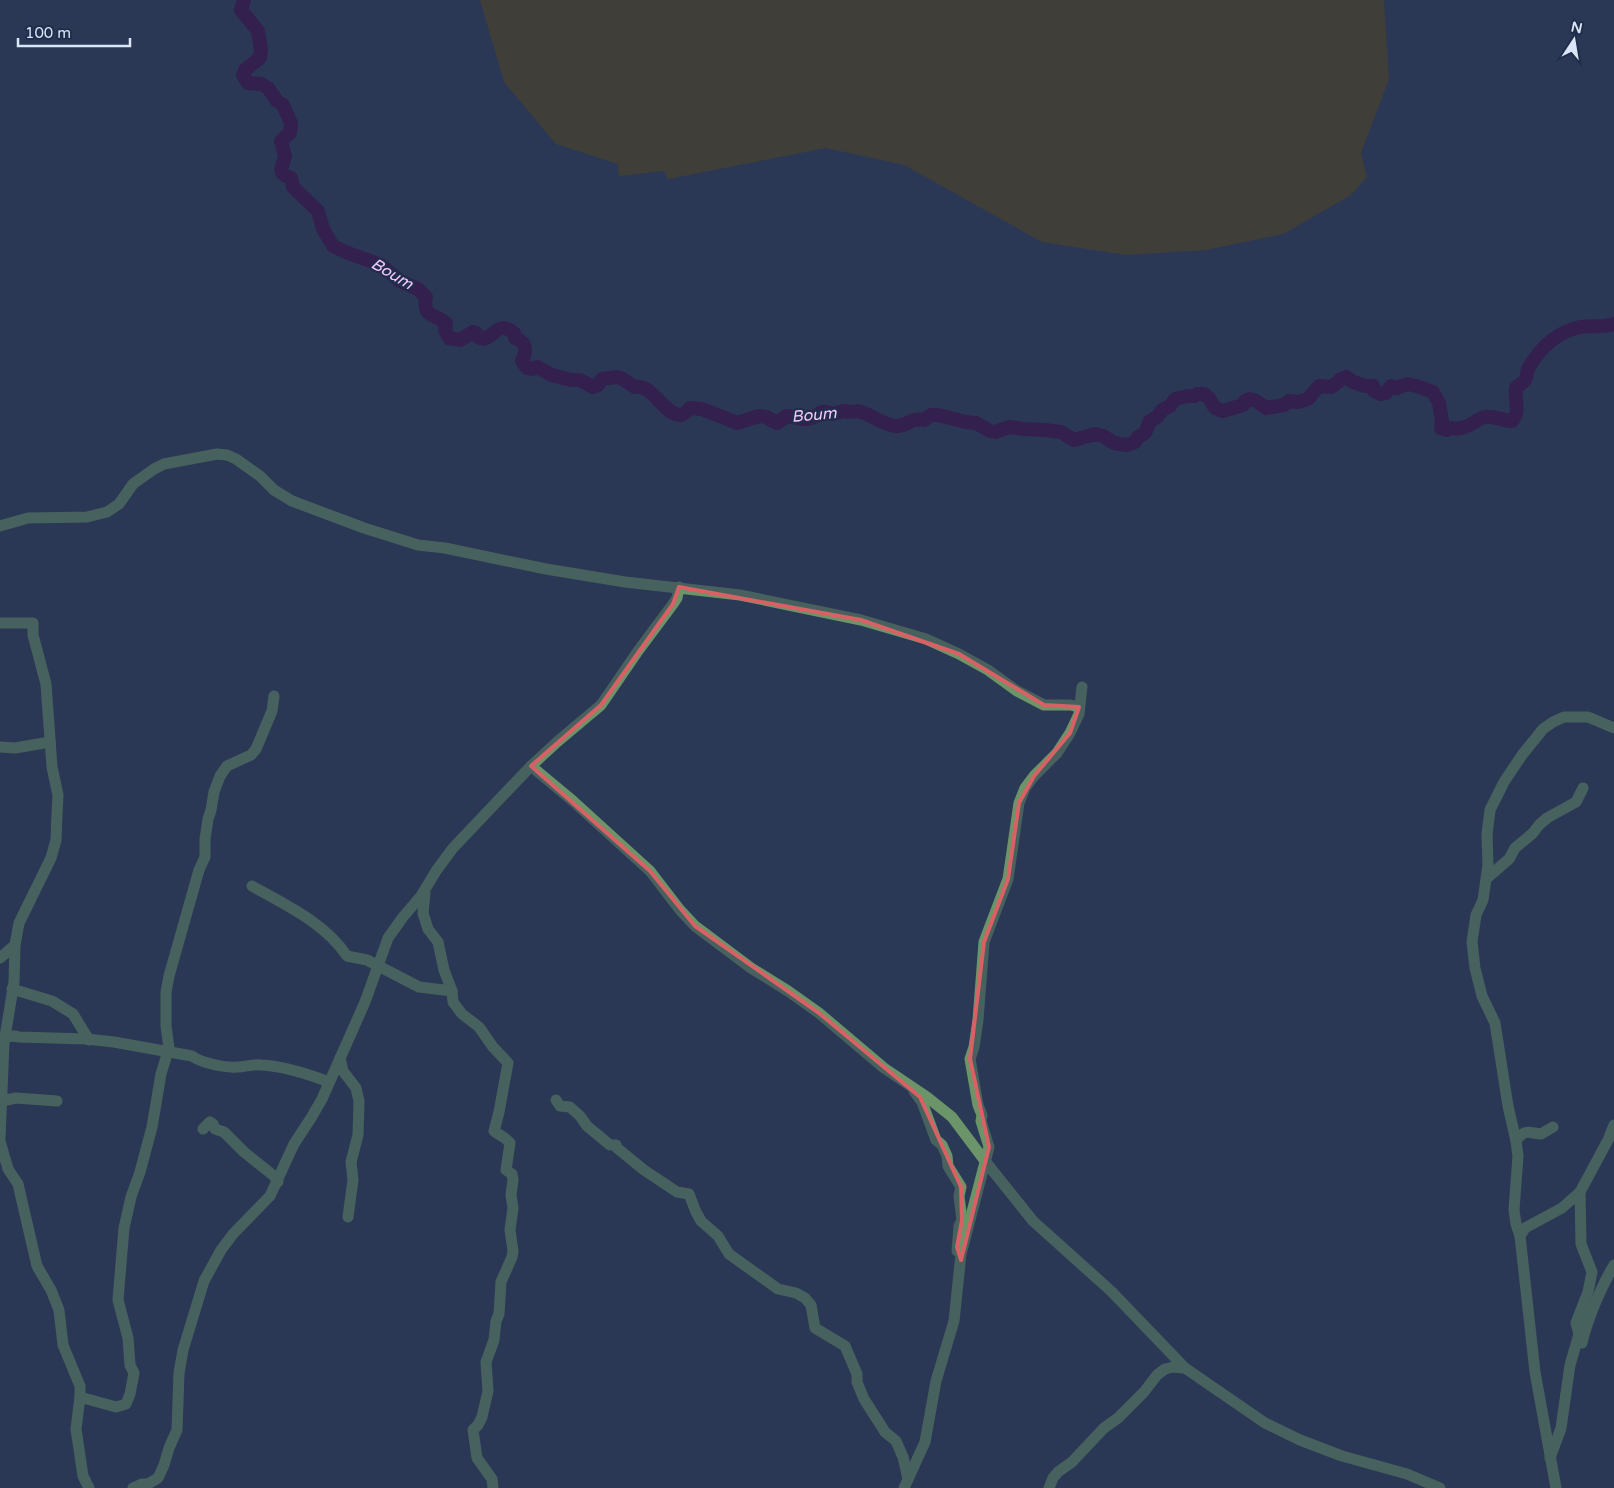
<svg xmlns="http://www.w3.org/2000/svg" width="1614" height="1488" font-family="'Varela Round',sans-serif">
	<rect width="100%" height="100%" fill="#2a3956"/>
	<polygon fill="#5b4516" points="480,0 1384,0 1389,79 1361,153 1367,177 1351,195 1283,234 1206,250 1126,255 1042,242 904,165 826,148 668,179 664,171 619,176 618,164 556,144 504,82"/>
	<g fill="none" stroke-linecap="round" stroke-linejoin="round">
		<path stroke="#3e0345" stroke-width="14" d="M244 0 241 10 258 31 261 50 260 58 245 70 243 75 248 83 261 84 268 88 277 101 283 105 291 123 290 133 281 141 285 156C283 167 275 173 291 178L293 187 318 211 323 229 333 246 348 253 381 265 400 281 418 289 426 297C423 318 433 313 446 323L445 330 449 338 460 340 473 332 476 333 478 337 484 339C497 334 499 321 514 333L515 338C527 343 527 350 522 361L527 368 533 369 537 367 552 375 571 380H580L593 387 598 385 602 379C624 376 617 376 635 387 653 384 663 414 680 415 684 415 687 411 690 408L702 409 737 423 759 416 766 417 777 423 787 416C794 417 801 420 807 419 820 418 818 407 833 414L843 411 853 412 858 411C871 414 881 424 895 426 909 427 908 417 924 420L931 415H938L966 422 976 423 990 431 995 432 1010 427 1023 429 1045 430 1061 432 1074 440 1095 434 1103 436 1114 443 1127 445 1135 442 1138 437 1145 433 1150 421 1157 417 1162 410 1170 406 1175 399 1188 396H1195L1197 394H1204L1209 398 1215 408 1220 410 1223 411 1243 405 1245 401 1249 399 1256 401 1266 408 1284 405 1289 401 1298 402 1308 399 1319 386 1332 387 1341 379 1346 377 1353 382 1365 386H1373L1374 391 1381 394 1386 393 1391 386 1397 388 1407 384 1417 386 1433 392 1439 403 1442 421 1441 428 1447 430 1451 428C1465 431 1472 422 1484 417 1492 415 1504 421 1512 421 1521 411 1514 400 1516 388 1519 385 1523 383 1525 380 1527 377 1527 372 1528 369 1540 348 1556 332 1580 327 1592 325 1603 328 1614 324"/>
		<g stroke="#6b9568" stroke-width="11">
			<polyline points="0,526 28,518 87,517 107,512 119,504 133,484 154,469 164,464 217,454 227,455 236,459 260,476 274,490 292,501 364,528 418,545 445,548 546,569 625,582 740,595 861,620 926,639 959,654 988,670 1017,691 1044,705 1070,705 1079,707"/>
			<polyline points="0,623 33,623 33,635 46,684 52,767 58,795 57,814 56,840 51,858 19,923 15,945 14,982 4,1043 0,1138"/>
			<polyline points="0,747 15,748 50,742"/>
			<polyline points="531,766 573,801 650,871 680,910 695,926 751,968 788,991 819,1013 884,1068 927,1097 952,1117 985,1161 1033,1221 1111,1291 1185,1368"/>
			<polyline points="1487,878 1509,859 1515,848 1533,833 1539,825 1547,818 1576,802 1583,788"/>
			<path d="M252 886C286 905 325 923 347 956L367 960 419 987 452 991"/>
			<path d="M425 893 423 913 428 929 438 942 444 970 452 991 453 1002 462 1014 479 1027 493 1047 508 1063 499 1112 494 1131C500 1136 504 1136 510 1143L506 1170 512 1174 513 1180 511 1195 513 1208 510 1230 513 1251 512 1257 501 1282 499 1314 496 1321 494 1340 486 1362 488 1391 482 1417 478 1425 473 1430 477 1458 492 1479 493 1488"/>
			<polyline points="0,958 15,945"/>
			<polyline points="12,989 52,1001 73,1014 89,1040"/>
			<path d="M0 1037C7 1039 9 1034 19 1037L86 1039 114 1042 192 1056C201 1063 226 1068 237 1067 245 1067 253 1064 261 1065 284 1066 308 1074 329 1082"/>
			<polyline points="340,1058 343,1071 356,1088 359,1101 358,1135 351,1162 353,1180 348,1217"/>
			<polyline points="914,1091 922,1102 936,1140 942,1145 947,1156 948,1166 961,1187 959,1196 962,1220 959,1226 957,1251"/>
			<polyline points="556,1100 560,1106 570,1107 580,1116 587,1126 610,1145 616,1145 617,1148 644,1170 677,1192 689,1194 696,1212 701,1221 718,1236 729,1254 778,1289 796,1293 805,1298 811,1305 815,1328 845,1346 857,1374 857,1382 864,1399 885,1432 896,1441 903,1457 908,1479"/>
			<polyline points="2,1101 16,1098 57,1101"/>
			<polyline points="203,1129 210,1122 213,1124 215,1129 224,1132 244,1152 274,1176 278,1182"/>
			<polyline points="0,1141 8,1169 18,1184 37,1266 51,1290 59,1310 63,1345 80,1386 80,1397 76,1429 83,1476 89,1488"/>
			<path d="M1516 1141C1525 1128 1529 1133 1541 1134L1553 1127"/>
			<polyline points="1520,1236 1516,1224 1514,1210 1518,1156 1516,1141 1508,1106 1495,1023 1482,996 1475,968 1472,942 1476,915 1483,900 1488,865 1487,834 1490,810 1504,782 1522,755 1543,729 1553,722 1564,717 1588,717 1614,728"/>
			<path d="M1582 1343C1587 1320 1602 1285 1614 1265"/>
			<polyline points="80,1397 116,1407 126,1404 130,1394 134,1373 130,1365 128,1338 118,1300 124,1228 131,1197 140,1172 152,1127 161,1074 169,1048 166,1026 166,992 169,976 199,870 205,857 205,839 208,819 211,810 214,792 220,776 227,766 251,755 256,749 272,711 274,696"/>
			<polyline points="1550,1458 1561,1428 1570,1365 1579,1334 1576,1323 1588,1292 1592,1272 1581,1244 1580,1192"/>
			<polyline points="133,1488 142,1484 148,1484 158,1478 164,1465 169,1448 177,1430 179,1373 183,1350 204,1281 221,1250 233,1234 270,1196 294,1144 311,1118 322,1099 365,1002 388,938 403,917 421,896 436,871 453,848 531,766 557,742 601,705 638,651 673,604 677,598 679,587"/>
			<polyline points="904,1488 925,1442 936,1381 954,1321 961,1254 989,1147 981,1121 982,1115 978,1105 970,1059 974,1047 978,1020 984,942 1008,879 1019,803 1025,788 1034,776 1057,753 1070,733 1079,714 1082,687"/>
			<polyline points="1049,1488 1053,1478 1058,1472 1072,1462 1104,1428 1118,1418 1144,1392 1157,1375 1165,1369 1173,1367 1185,1368 1265,1423 1300,1440 1342,1456 1407,1474 1440,1488"/>
			<polyline points="1556,1488 1535,1372 1520,1236 1525,1228 1562,1208 1580,1192 1608,1140 1614,1125"/>
		</g>
	</g>
	<path d="M0 0H1614V1488H0ZM679 587 861 620 959 654 1044 705 1079 707 1070 733 1034 776 1019 803 1008 879 984 942 970 1059 989 1147 961 1260 957 1247 962 1220 961 1187 920 1097 819 1013 695 926 650 871 531 766 601 705 673 604Z" fill="#2a3956" fill-opacity=".55" fill-rule="evenodd"/>
	<path fill="none" stroke="#d86166" stroke-width="4" stroke-linejoin="round" d="M679 587 861 620 959 654 1044 705 1079 707 1070 733 1034 776 1019 803 1008 879 984 942 970 1059 989 1147 961 1260 957 1247 962 1220 961 1187 920 1097 819 1013 695 926 650 871 531 766 601 705 673 604Z"/>
	<g text-anchor="middle" dominant-baseline="central" stroke-width="4.5" stroke-linejoin="round" paint-order="stroke">
		<g font-size="16" font-style="italic" fill="#f7c7fd" stroke="#202e4b">
			<text transform="translate(392 274) rotate(31)">Boum</text>
			<text transform="translate(814 415) rotate(-5)">Boum</text>
		</g>
	</g>
	<g transform="translate(1574 40) rotate(12)" stroke="#202e4b" stroke-width="4" paint-order="stroke">
	<path d="M0-4L9 19L0 12L-9 19Z" fill="#dbe5f8"/>
	<text y="-8" font-size="14" font-weight="bold" text-anchor="middle" fill="#dbe5f8">N</text>
	</g>
	<path d="M18 38v8h112v-8" fill="none" stroke="#dbe5f8" stroke-width="2.5"/>
	<text x="25" y="38" font-size="15" fill="#dbe5f8" stroke="#202e4b" stroke-width="4" paint-order="stroke">100 m</text>
</svg>
